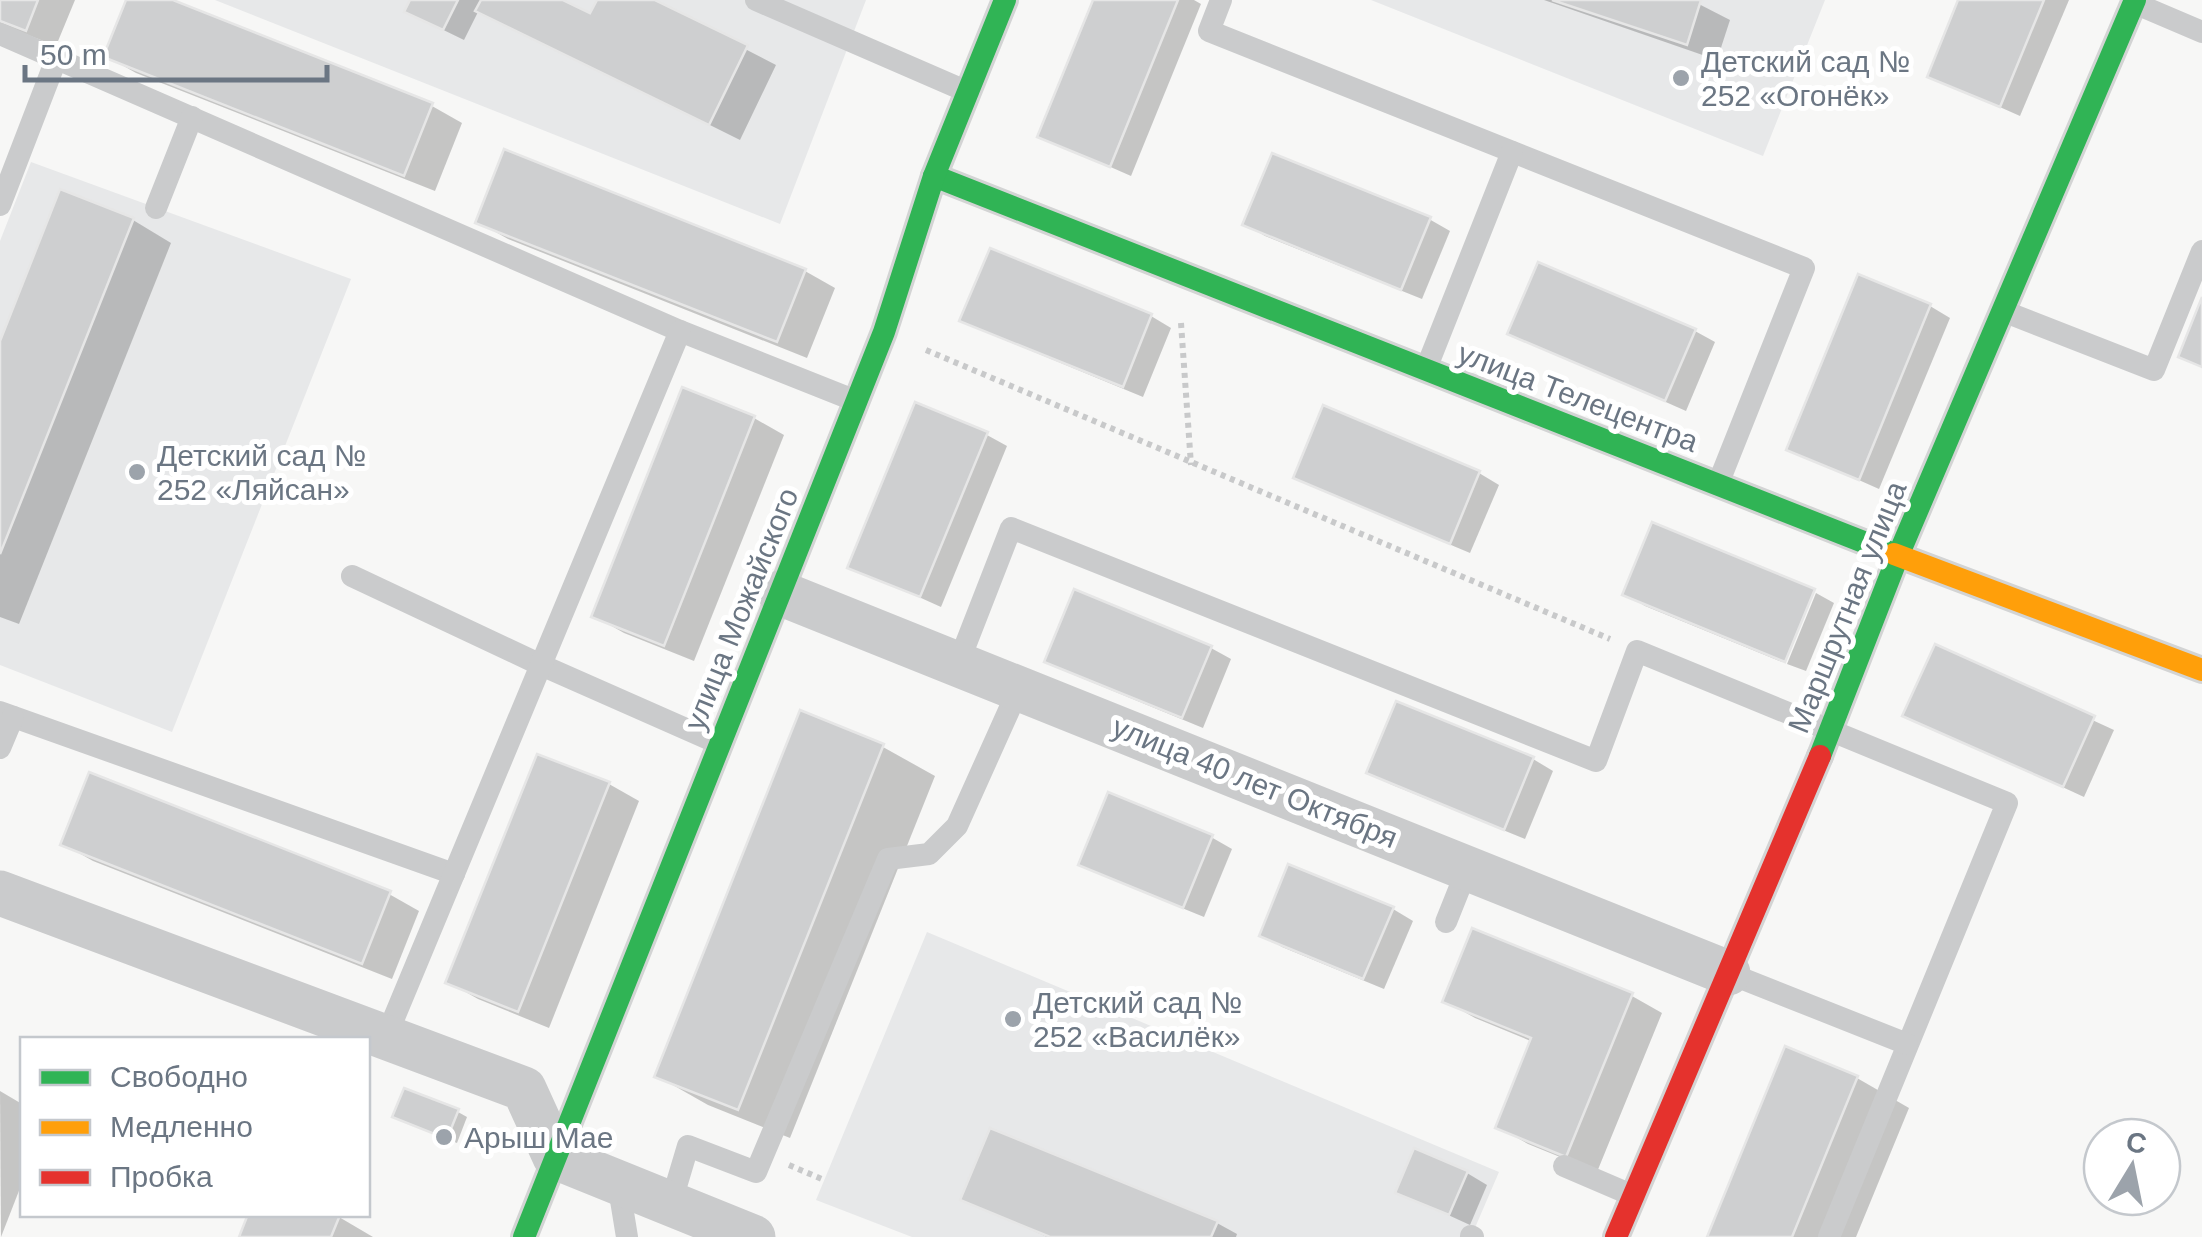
<svg xmlns="http://www.w3.org/2000/svg" width="2202" height="1237" font-family="Arial,sans-serif">
	<rect width="100%" height="100%" fill="#f7f7f6"/>
	<g fill="#e7e8e9">
		<polygon points="215,0 866,0 780,224"/>
		<polygon points="1371,0 1825,0 1763,156"/>
		<polygon points="31,162 351,279 172,732 0,665 0,241"/>
		<polygon points="927,932 1499,1172 1471,1237 912,1237 816,1200"/>
	</g>
	<g fill="#0003">
		<polygon points="0,0 75,0 56,46 0,24"/>
		<polygon points="128,0 166,0 432,106 462,123 435,191 136,73 106,56"/>
		<polygon points="413,0 557,0 592,17 600,0 650,0 776,65 740,140 479,10 464,40 427,22"/>
		<polygon points="1096,0 1194,0 1201,4 1131,176 1040,136"/>
		<polygon points="1544,0 1691,0 1730,20 1717,60"/>
		<polygon points="1961,0 2069,0 2020,116 1930,76"/>
		<polygon points="1429,219 1450,231 1422,299 1265,236 1245,224"/>
		<polygon points="133,220 171,243 19,624 0,617 0,348"/>
		<polygon points="478,222 805,271 835,288 807,358 508,239"/>
		<polygon points="991,251 1151,316 1171,328 1143,397 983,331 963,320"/>
		<polygon points="1930,306 1950,318 1879,489 1789,449"/>
		<polygon points="1695,331 1715,342 1686,411 1510,333"/>
		<polygon points="754,418 784,435 694,661 624,633 594,616"/>
		<polygon points="987,435 1007,446 941,607 850,566"/>
		<polygon points="1479,473 1499,485 1470,553 1316,488 1296,477"/>
		<polygon points="1811,590 1782,662 1645,606 1625,594"/>
		<polygon points="1816,593 1834,603 1806,671 1787,664"/>
		<polygon points="1211,648 1231,659 1203,728 1067,672 1047,661"/>
		<polygon points="1936,648 2114,730 2084,797 1906,715"/>
		<polygon points="883,747 935,776 790,1138 708,1105 657,1076"/>
		<polygon points="1533,759 1553,771 1525,839 1390,784 1369,772"/>
		<polygon points="609,784 639,801 549,1028 478,999 448,982"/>
		<polygon points="1211,837 1232,849 1204,917 1101,875 1081,864"/>
		<polygon points="63,844 389,894 419,911 392,979 93,861"/>
		<polygon points="1393,909 1413,921 1384,989 1282,947 1262,935"/>
		<polygon points="1632,996 1662,1013 1597,1172 1528,1144 1498,1127 1533,1042 1475,1018 1445,1001"/>
		<polygon points="1857,1078 1909,1108 1856,1237 1709,1237"/>
		<polygon points="0,1091 22,1104 22,1183 1,1237"/>
		<polygon points="458,1112 467,1117 457,1143 405,1122"/>
		<polygon points="1467,1173 1487,1185 1470,1225 1398,1192"/>
		<polygon points="963,1199 1217,1223 1237,1234 1236,1237 1047,1237"/>
		<polygon points="339,1217 373,1237 242,1237"/>
	</g>
	<g fill="#cecfd0" stroke="#e6e6e6" stroke-width="2.5">
		<polygon points="0,0 38,0 26,31 0,21"/>
		<polygon points="126,0 173,0 433,103 404,176 103,57"/>
		<polygon points="410,0 458,0 443,30 404,12"/>
		<polygon points="481,0 563,0 590,13 597,0 655,0 748,45 709,125 475,11"/>
		<polygon points="1093,0 1178,0 1110,167 1037,137"/>
		<polygon points="1552,0 1701,0 1687,45"/>
		<polygon points="1958,0 2044,0 2000,107 1927,77"/>
		<polygon points="504,149 806,269 777,342 475,223"/>
		<polygon points="1272,153 1431,217 1401,290 1242,225"/>
		<polygon points="60,189 134,218 0,554 0,341"/>
		<polygon points="990,248 1152,314 1123,387 959,321"/>
		<polygon points="1538,262 1696,329 1665,401 1507,334"/>
		<polygon points="1858,274 1931,304 1859,480 1786,450"/>
		<polygon points="2202,297 2202,367 2178,357"/>
		<polygon points="682,387 755,416 664,646 591,617"/>
		<polygon points="915,402 988,432 920,597 847,568"/>
		<polygon points="1323,405 1480,471 1450,544 1293,478"/>
		<polygon points="1652,522 1815,589 1785,662 1622,595"/>
		<polygon points="1074,589 1212,646 1182,718 1044,662"/>
		<polygon points="1935,644 2095,716 2063,787 1902,716"/>
		<polygon points="1396,701 1534,757 1504,830 1366,773"/>
		<polygon points="800,710 884,744 738,1110 654,1077"/>
		<polygon points="537,754 610,782 518,1012 445,983"/>
		<polygon points="89,772 391,891 362,964 60,845"/>
		<polygon points="1108,792 1213,835 1183,908 1078,865"/>
		<polygon points="1288,864 1394,907 1363,979 1259,936"/>
		<polygon points="1472,928 1633,993 1566,1157 1495,1128 1531,1038 1442,1002"/>
		<polygon points="1785,1046 1858,1076 1792,1237 1707,1237"/>
		<polygon points="404,1088 459,1109 447,1139 392,1117"/>
		<polygon points="990,1128 1218,1221 1211,1237 1050,1237 960,1200"/>
		<polygon points="1414,1148 1468,1171 1449,1215 1395,1193"/>
		<polygon points="248,1214 339,1214 340,1215 331,1237 239,1237"/>
	</g>
	<g fill="none" stroke-linecap="round" stroke-linejoin="round">
		<defs>
			<g id="fast">
				<polyline points="934,176 1894,554"/>
				<polyline points="1820,756 1898,556 2135,0"/>
				<polyline points="524,1237 884,332 934,176 1005,0"/>
			</g>
			<polyline id="slow" points="1894,554 2202,670"/>
			<polyline id="jam" points="1616,1237 1820,756"/>
		</defs>
		<use href="#fast" stroke="#d3d4d4" stroke-width="28"/>
		<use href="#slow" stroke="#d3d4d4" stroke-width="28"/>
		<use href="#jam" stroke="#d3d4d4" stroke-width="28"/>
		<g stroke="#c8c9ca" stroke-width="6" stroke-dasharray="5 5" stroke-linecap="butt">
			<polyline points="1181,323 1191,465"/>
			<polyline points="926,350 1610,639"/>
			<polyline points="789,1165 824,1180"/>
		</g>
		<g stroke="#cacbcc" stroke-width="22">
			<polyline points="756,0 968,92"/>
			<polyline points="1221,0 1209,31 1804,268 1718,484"/>
			<polyline points="2134,3 2202,32"/>
			<polyline points="0,34 680,331 856,401"/>
			<polyline points="0,205 57,57"/>
			<polyline points="156,208 192,117"/>
			<polyline points="2003,311 2154,370 2202,251"/>
			<polyline points="1426,369 1512,152"/>
			<polyline points="352,576 541,665 720,744"/>
			<polyline points="958,664 1011,528 1596,761 1637,651 2007,803 1829,1237"/>
			<polyline points="0,712 454,874"/>
			<polyline points="0,748 13,717"/>
			<polyline points="1446,922 1468,867"/>
			<polyline points="1728,973 1907,1044"/>
			<polyline points="386,1037 680,331"/>
			<polyline points="1564,1166 1634,1196"/>
			<polyline points="618,1182 627,1237"/>
			<polyline points="671,1203 688,1146 756,1172 888,859 929,854 957,826 1019,688"/>
			<polyline points="1471,1236 1473,1237"/>
		</g>
		<g stroke="#cacbcc" stroke-width="45">
			<polyline points="780,593 1728,973"/>
			<polyline points="0,893 524,1089 555,1157 753,1237"/>
		</g>
		<use href="#fast" stroke="#30b455" stroke-width="22"/>
		<use href="#slow" stroke="#ff9f0a" stroke-width="22"/>
		<use href="#jam" stroke="#e5322d" stroke-width="22"/>
	</g>
	<g fill="#9ca3ab" stroke="#fff" stroke-width="4">
		<circle cx="1681" cy="78" r="10"/>
		<circle cx="137" cy="472" r="10"/>
		<circle cx="1013" cy="1019" r="10"/>
		<circle cx="444" cy="1137" r="10"/>
	</g>
	<g text-anchor="middle" dominant-baseline="central" stroke-width="10" stroke-linejoin="round" paint-order="stroke">
		<g font-size="30" fill="#6b7683" stroke="#fff" text-anchor="start">
			<text x="1701" y="61">Детский сад №<tspan x="1701" dy="34">252 «Огонёк»</tspan></text>
			<text x="157" y="455">Детский сад №<tspan x="157" dy="34">252 «Ляйсан»</tspan></text>
			<text x="1033" y="1002">Детский сад №<tspan x="1033" dy="34">252 «Василёк»</tspan></text>
			<text x="464" y="1137">Арыш Мае</text>
		</g>
		<g font-size="30" fill="#6b7683" stroke="#fff">
			<text transform="translate(1578 397) rotate(21)">улица Телецентра</text>
			<text transform="translate(1847 607) rotate(-68)">Маршрутная улица</text>
			<text transform="translate(741 609) rotate(-68)">улица Можайского</text>
			<text transform="translate(1255 782) rotate(22)">улица 40 лет Октября</text>
		</g>
	</g>
	<rect x="20" y="1037" width="350" height="180" fill="#ffffff" stroke="#c4c8cd" stroke-width="2.5"/>
	<rect x="40" y="1070" width="50" height="15" fill="#30b455" stroke="#c4c8cd" stroke-width="2.5"/>
	<text x="110" y="1087" font-size="30" fill="#6b7683">Свободно</text>
	<rect x="40" y="1120" width="50" height="15" fill="#ff9f0a" stroke="#c4c8cd" stroke-width="2.5"/>
	<text x="110" y="1137" font-size="30" fill="#6b7683">Медленно</text>
	<rect x="40" y="1170" width="50" height="15" fill="#e5322d" stroke="#c4c8cd" stroke-width="2.5"/>
	<text x="110" y="1187" font-size="30" fill="#6b7683">Пробка</text>
	<g transform="translate(2132 1167) rotate(10)"><circle r="48" fill="#ffffff" stroke="#c4c8cd" stroke-width="2.5"/>
	<path d="M0-8L18 38L0 25L-18 38Z" fill="#9ca3ab"/>
	<text y="-15" font-size="28" font-weight="bold" text-anchor="middle" fill="#6b7683">С</text>
	</g>
	<path d="M25 65v15h302v-15" fill="none" stroke="#6b7683" stroke-width="5"/>
	<text x="40" y="65" font-size="30" fill="#6b7683" stroke="#ffffff" stroke-width="8" paint-order="stroke">50 m</text>
</svg>
